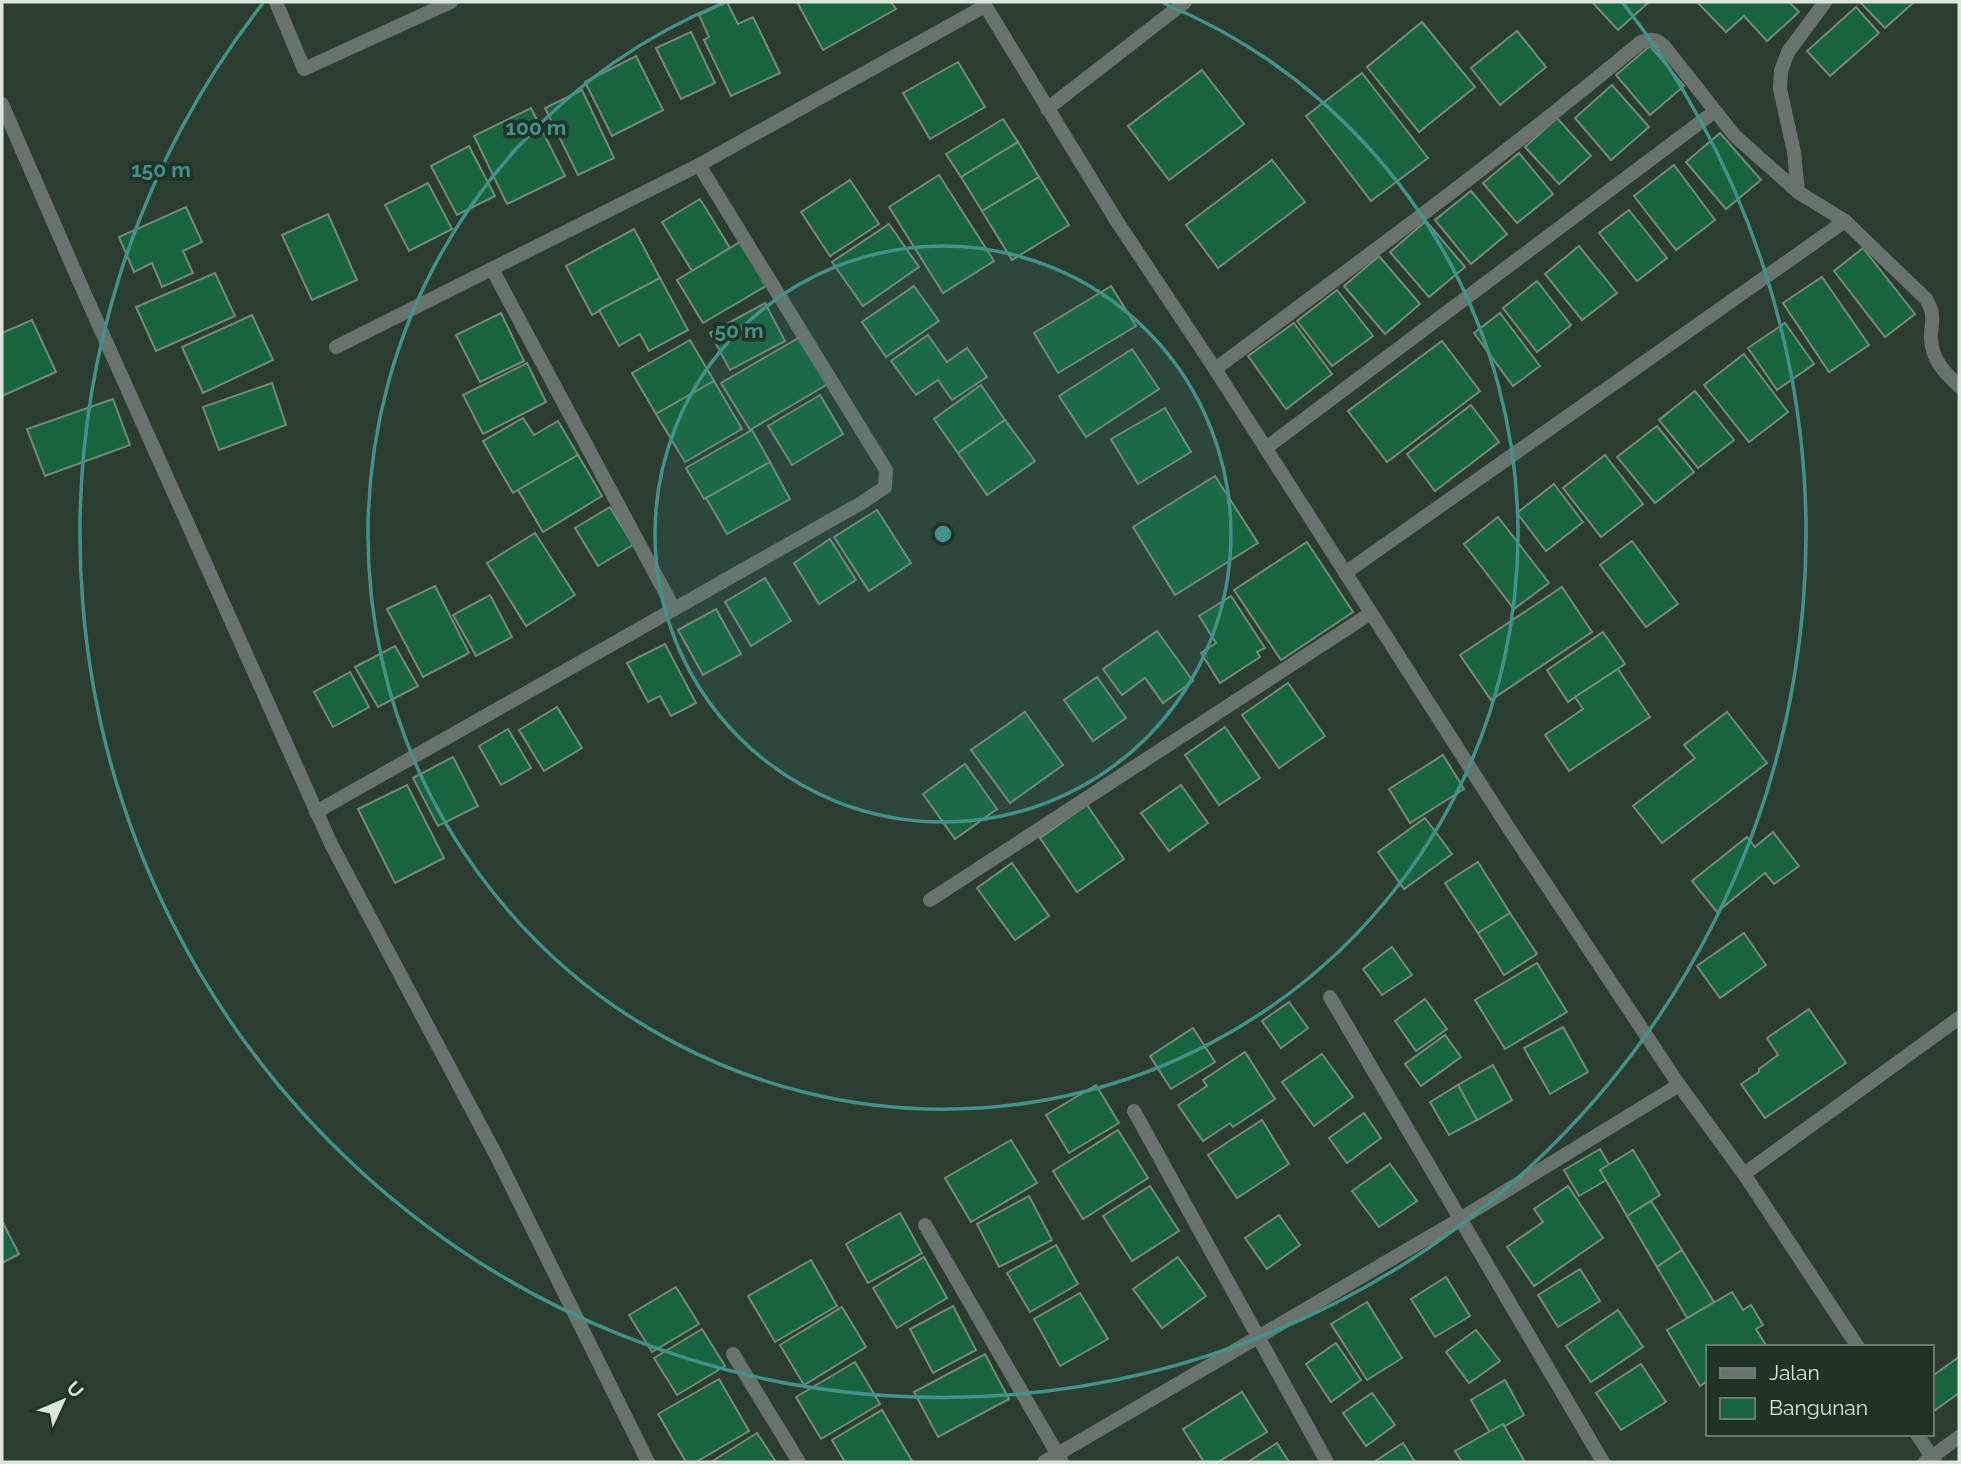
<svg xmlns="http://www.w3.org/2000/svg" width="1961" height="1464" font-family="Raleway,sans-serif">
	<rect width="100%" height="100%" fill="#2b3c31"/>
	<g fill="#17643e" stroke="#76897c" stroke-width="2">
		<polygon points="727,2 738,24 753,17 780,73 731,96 704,40 709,37 699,15"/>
		<polygon points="797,2 891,2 896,9 823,50"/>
		<polygon points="1592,2 1649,2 1618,30"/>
		<polygon points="1697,2 1789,2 1799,12 1767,41 1744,16 1726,32"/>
		<polygon points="1860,2 1914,2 1885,28"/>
		<polygon points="1856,7 1879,33 1830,76 1807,51"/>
		<polygon points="1422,22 1475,87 1419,132 1367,67"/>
		<polygon points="1517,31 1546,67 1500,105 1471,68"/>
		<polygon points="691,32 715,83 681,99 656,48"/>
		<polygon points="1650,46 1684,86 1650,115 1616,75"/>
		<polygon points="636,56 663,110 612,136 585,82"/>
		<polygon points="958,62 985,107 930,139 903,93"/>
		<polygon points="1202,70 1244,124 1169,180 1128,126"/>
		<polygon points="1362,73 1428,158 1371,201 1306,116"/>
		<polygon points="1612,85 1649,127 1611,160 1575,118"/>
		<polygon points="582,90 614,158 578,175 545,108"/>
		<polygon points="531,108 565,176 507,204 474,136"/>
		<polygon points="1557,118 1591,156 1559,184 1525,147"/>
		<polygon points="1003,119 1018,142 961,177 946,154"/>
		<polygon points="1720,133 1761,180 1726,209 1686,162"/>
		<polygon points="1018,142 1039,177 982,211 961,177"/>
		<polygon points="469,146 495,196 457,215 431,166"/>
		<polygon points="1519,153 1553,194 1517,223 1483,183"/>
		<polygon points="1272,160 1305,202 1218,268 1186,225"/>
		<polygon points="1674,165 1715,220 1676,250 1634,196"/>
		<polygon points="939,175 994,261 943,293 889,207"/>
		<polygon points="1039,177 1069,225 1012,260 982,211"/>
		<polygon points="850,180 879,224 830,256 801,212"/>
		<polygon points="428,183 452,229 409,251 385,205"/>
		<polygon points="1471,191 1507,234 1471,264 1435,220"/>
		<polygon points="700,199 730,248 692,271 662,222"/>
		<polygon points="186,207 202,242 183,251 193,273 162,287 152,263 134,272 119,237"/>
		<polygon points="1629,210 1667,258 1637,281 1599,233"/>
		<polygon points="328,214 357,280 312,300 282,235"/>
		<polygon points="1426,221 1465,267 1429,297 1390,252"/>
		<polygon points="889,224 919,267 863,306 832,262"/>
		<polygon points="634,229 660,278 592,315 566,266"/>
		<polygon points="740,242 766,286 703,323 677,280"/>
		<polygon points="1579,246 1617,293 1582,320 1545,274"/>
		<polygon points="1863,248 1915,314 1885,337 1834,271"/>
		<polygon points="1379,256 1420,304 1385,334 1344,286"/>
		<polygon points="215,273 235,316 156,351 136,307"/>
		<polygon points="1822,277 1869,345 1829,372 1783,303"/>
		<polygon points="660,278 688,330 649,351 640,334 619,346 599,310"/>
		<polygon points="1537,281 1571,325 1537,352 1503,308"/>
		<polygon points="914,286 939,321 886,357 862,322"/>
		<polygon points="1111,286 1136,326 1058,373 1034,333"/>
		<polygon points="1337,290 1373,336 1332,366 1297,321"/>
		<polygon points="765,303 785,341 730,370 710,333"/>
		<polygon points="501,313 524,361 480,382 456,335"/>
		<polygon points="1500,313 1540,366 1513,386 1474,333"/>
		<polygon points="252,315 273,360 203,393 182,347"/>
		<polygon points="32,320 56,372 2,396 2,333"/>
		<polygon points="1294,323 1332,374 1286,409 1248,356"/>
		<polygon points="1785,323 1814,364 1777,390 1748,348"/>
		<polygon points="928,335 947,362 967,348 987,377 952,400 938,380 916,395 891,361"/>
		<polygon points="800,337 828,384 750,430 721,383"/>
		<polygon points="690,340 714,381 656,414 632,373"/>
		<polygon points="1442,341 1480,391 1387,462 1348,411"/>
		<polygon points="1132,349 1159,389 1086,437 1059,396"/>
		<polygon points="1744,354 1788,412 1749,442 1704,385"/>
		<polygon points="527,363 546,402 483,434 463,395"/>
		<polygon points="714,381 742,429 685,462 656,414"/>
		<polygon points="272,383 286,425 219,450 203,407"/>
		<polygon points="981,385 1005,420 958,453 934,419"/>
		<polygon points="1695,391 1734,440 1698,468 1659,420"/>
		<polygon points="820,395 843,434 792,465 768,426"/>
		<polygon points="113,399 130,445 45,476 27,429"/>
		<polygon points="1471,405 1499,442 1435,491 1407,454"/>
		<polygon points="1165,408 1191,452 1138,484 1111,439"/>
		<polygon points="523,418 534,435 558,421 578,455 513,493 483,441"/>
		<polygon points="1005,420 1035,461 987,495 958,453"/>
		<polygon points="1657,426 1694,472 1655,503 1617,457"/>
		<polygon points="752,430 770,462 704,499 686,468"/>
		<polygon points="578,455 602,496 543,532 518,490"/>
		<polygon points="1605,455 1643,504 1601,537 1563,488"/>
		<polygon points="770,462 790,499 727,534 706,498"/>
		<polygon points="1215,476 1258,543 1175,595 1133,527"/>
		<polygon points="1554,484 1583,522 1546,551 1517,513"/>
		<polygon points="610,507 633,545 598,566 575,528"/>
		<polygon points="877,510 911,563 869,591 834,537"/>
		<polygon points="1498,517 1549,583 1514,609 1464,544"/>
		<polygon points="535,533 575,595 526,626 487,563"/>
		<polygon points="830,539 856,580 819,604 794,563"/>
		<polygon points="1632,541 1678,604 1646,627 1600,565"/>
		<polygon points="1307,542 1353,612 1281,660 1234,590"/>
		<polygon points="765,578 791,621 751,646 725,602"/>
		<polygon points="435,586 469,653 423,677 387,609"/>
		<polygon points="1562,587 1592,632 1491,700 1460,655"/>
		<polygon points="490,595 512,637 476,656 453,615"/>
		<polygon points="1231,596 1265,648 1257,652 1260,657 1220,683 1201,653 1216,643 1199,616"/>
		<polygon points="716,609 741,654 703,675 678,630"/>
		<polygon points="1157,631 1193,681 1163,703 1145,678 1122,695 1103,669"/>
		<polygon points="1603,632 1625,664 1568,702 1547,670"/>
		<polygon points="665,644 696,703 671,716 660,696 648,702 627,663"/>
		<polygon points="395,646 418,686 378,707 355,667"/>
		<polygon points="1618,669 1650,717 1569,771 1545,735 1583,709 1575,697"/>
		<polygon points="350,672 369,707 333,727 314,692"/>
		<polygon points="1097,677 1126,718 1093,741 1064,700"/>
		<polygon points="1288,683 1325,736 1279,768 1242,715"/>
		<polygon points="557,707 582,748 544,771 519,730"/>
		<polygon points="1025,712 1063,765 1010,803 971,750"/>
		<polygon points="1727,712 1767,763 1662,843 1633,806 1695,758 1684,745"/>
		<polygon points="1225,727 1260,778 1219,805 1185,755"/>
		<polygon points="508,729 531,768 501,785 479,746"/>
		<polygon points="1443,755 1464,789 1410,823 1389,789"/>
		<polygon points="453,757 478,806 438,826 413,778"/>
		<polygon points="965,764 997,809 955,839 923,794"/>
		<polygon points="407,785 444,858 395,883 358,809"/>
		<polygon points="1181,785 1208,823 1169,851 1141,813"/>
		<polygon points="1087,805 1124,859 1077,892 1040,838"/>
		<polygon points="1425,818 1452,854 1404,889 1378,852"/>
		<polygon points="1773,832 1799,866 1774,884 1765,873 1717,912 1692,881 1747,837 1755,847"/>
		<polygon points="1478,862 1510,913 1478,933 1445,883"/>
		<polygon points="1012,863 1049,916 1015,940 977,888"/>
		<polygon points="1510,913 1537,954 1504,975 1478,933"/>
		<polygon points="1744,933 1766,965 1720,998 1697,966"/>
		<polygon points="1392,947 1412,975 1382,995 1363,969"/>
		<polygon points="1537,963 1567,1012 1505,1049 1475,1000"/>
		<polygon points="1425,999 1447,1029 1416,1051 1395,1021"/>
		<polygon points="1289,1002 1308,1028 1281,1048 1262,1021"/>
		<polygon points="1809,1009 1846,1063 1765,1118 1741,1084 1759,1072 1759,1069 1778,1055 1767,1038"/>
		<polygon points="1563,1027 1588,1072 1550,1094 1524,1048"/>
		<polygon points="1193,1028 1215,1062 1171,1089 1150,1056"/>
		<polygon points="1445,1035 1461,1057 1421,1086 1405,1064"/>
		<polygon points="1245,1052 1275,1099 1233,1127 1230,1123 1203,1141 1178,1105 1207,1086 1203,1080"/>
		<polygon points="1322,1054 1353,1097 1314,1126 1282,1082"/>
		<polygon points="1493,1065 1512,1100 1477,1120 1458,1085"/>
		<polygon points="1096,1085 1119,1123 1069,1153 1046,1115"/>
		<polygon points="1458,1085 1477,1120 1449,1135 1430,1102"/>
		<polygon points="1364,1113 1381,1138 1347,1163 1329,1138"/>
		<polygon points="1262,1120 1289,1164 1237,1198 1208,1155"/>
		<polygon points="1118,1130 1148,1178 1083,1219 1053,1171"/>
		<polygon points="1011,1140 1037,1183 971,1222 945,1178"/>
		<polygon points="1600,1149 1615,1175 1579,1196 1564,1170"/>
		<polygon points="1633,1150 1660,1195 1627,1216 1600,1170"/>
		<polygon points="1390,1164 1417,1201 1379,1227 1352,1191"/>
		<polygon points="1150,1186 1179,1231 1132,1261 1103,1216"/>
		<polygon points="1568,1186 1603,1238 1534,1286 1507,1247 1543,1222 1534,1209"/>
		<polygon points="1029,1196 1052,1240 999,1267 977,1224"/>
		<polygon points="1651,1201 1682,1250 1657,1267 1627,1216"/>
		<polygon points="900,1213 922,1253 868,1283 846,1244"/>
		<polygon points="1279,1215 1300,1245 1267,1269 1245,1238"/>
		<polygon points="2,1221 19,1254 2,1263"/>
		<polygon points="1056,1245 1078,1284 1030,1312 1007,1273"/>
		<polygon points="1682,1250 1714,1302 1687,1318 1657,1267"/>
		<polygon points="924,1257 947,1298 897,1328 873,1288"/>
		<polygon points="1178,1257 1206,1296 1162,1328 1133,1289"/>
		<polygon points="811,1260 837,1306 775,1342 748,1296"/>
		<polygon points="1580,1269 1600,1301 1558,1327 1538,1295"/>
		<polygon points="1446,1277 1470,1316 1435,1337 1411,1299"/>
		<polygon points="676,1287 699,1324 652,1352 629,1315"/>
		<polygon points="1732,1292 1743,1310 1751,1305 1763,1325 1756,1329 1767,1347 1707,1347 1707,1381 1700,1386 1667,1330"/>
		<polygon points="1080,1293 1108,1339 1060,1366 1034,1319"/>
		<polygon points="1367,1302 1402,1358 1367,1380 1331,1324"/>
		<polygon points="953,1306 976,1350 933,1373 910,1329"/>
		<polygon points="842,1307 866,1347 804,1385 780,1345"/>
		<polygon points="1618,1310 1643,1347 1591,1382 1566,1346"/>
		<polygon points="702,1329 725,1366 677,1395 654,1358"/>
		<polygon points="1476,1330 1500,1361 1469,1383 1446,1352"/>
		<polygon points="1336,1343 1361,1380 1331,1402 1306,1364"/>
		<polygon points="985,1354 1009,1399 938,1437 914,1392"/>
		<polygon points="1959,1357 1959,1393 1931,1413 1931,1377"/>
		<polygon points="855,1362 880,1404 821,1439 796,1397"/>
		<polygon points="1641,1364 1666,1402 1621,1430 1596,1393"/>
		<polygon points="719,1379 749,1431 696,1462 686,1462 658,1414"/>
		<polygon points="1505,1380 1524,1415 1491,1434 1471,1400"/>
		<polygon points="1242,1392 1267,1432 1218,1462 1204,1462 1183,1429"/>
		<polygon points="1372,1393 1395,1425 1366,1446 1343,1413"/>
		<polygon points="882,1410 912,1461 909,1462 845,1462 832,1440"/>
		<polygon points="1503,1424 1525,1462 1462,1462 1455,1451"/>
		<polygon points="757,1433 776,1462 711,1462"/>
		<polygon points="1277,1443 1289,1462 1248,1462"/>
		<polygon points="1403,1443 1415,1462 1374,1462"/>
	</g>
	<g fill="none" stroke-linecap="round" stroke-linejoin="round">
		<polyline stroke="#6a726d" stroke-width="14" points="1798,192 1794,152 1780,89 1781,71 1788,52 1825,2"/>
		<g stroke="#6a726d" stroke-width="14">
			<polyline points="276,2 304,69 451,2"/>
			<polyline points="983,2 1116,220 1215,369 1508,827 1679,1085 1744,1174 1858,1347"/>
			<polyline points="2,104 79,281 331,844 497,1157 648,1462"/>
			<polyline points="1047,109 1185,2"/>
			<polyline points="492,269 674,609"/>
			<polyline points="336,347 699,165"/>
			<path d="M1215 369C1359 262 1503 157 1641 42 1650 38 1657 39 1664 46L1735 136 1798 192 1845 221 1926 299C1936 316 1931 320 1931 338 1931 359 1945 373 1959 386"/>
			<polyline points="1266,448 1714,112"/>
			<polyline points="1345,573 1845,221"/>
			<polyline points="316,812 863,502 885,487 886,470 699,165 985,6"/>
			<polyline points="930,900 1371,613"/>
			<polyline points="1330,997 1603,1462"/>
			<polyline points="1134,1111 1327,1462"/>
			<polyline points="1744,1174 1959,1018"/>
			<polyline points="925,1225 1061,1460"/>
			<polyline points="733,1354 799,1462"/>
			<polyline points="1917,1434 1935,1462"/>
			<polyline points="1044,1462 1460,1219 1679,1085"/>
			<polyline points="1925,1462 1959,1437"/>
		</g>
	</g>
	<circle cx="943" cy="534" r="288" fill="#42928a" fill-opacity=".12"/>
	<g fill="none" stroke="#42928a" stroke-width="3.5">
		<circle cx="943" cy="534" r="288"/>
		<path d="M1163 3A575 575 0 1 1 723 3"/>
		<path d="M1623 3A863 863 0 1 1 263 3"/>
	</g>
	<circle cx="943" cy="534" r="10" fill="#42928a" stroke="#213227" stroke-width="3.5"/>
	<g font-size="21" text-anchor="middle" font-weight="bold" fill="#42928a" stroke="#213227" stroke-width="7" stroke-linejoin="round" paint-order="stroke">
		<text x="536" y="135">100 m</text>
		<text x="161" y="177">150 m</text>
		<text x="739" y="338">50 m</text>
	</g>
	<rect width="1961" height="1464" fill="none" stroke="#dbe5de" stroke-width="7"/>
	<rect x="1706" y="1345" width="228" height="91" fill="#213227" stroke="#6b7a70" stroke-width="2"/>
	<rect x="1720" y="1368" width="35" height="10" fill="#6a726d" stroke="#6b7a70" stroke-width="2"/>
	<text x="1769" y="1380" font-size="21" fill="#dbe5de">Jalan</text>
	<rect x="1720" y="1398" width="35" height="21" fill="#17643e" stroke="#6b7a70" stroke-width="2"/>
	<text x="1769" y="1415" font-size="21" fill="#dbe5de">Bangunan</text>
	<g transform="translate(63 1401) rotate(46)" stroke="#213227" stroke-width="5" paint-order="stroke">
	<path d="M0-5L12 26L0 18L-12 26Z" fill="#dbe5de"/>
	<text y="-10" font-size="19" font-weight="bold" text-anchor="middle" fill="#dbe5de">U</text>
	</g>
</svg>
